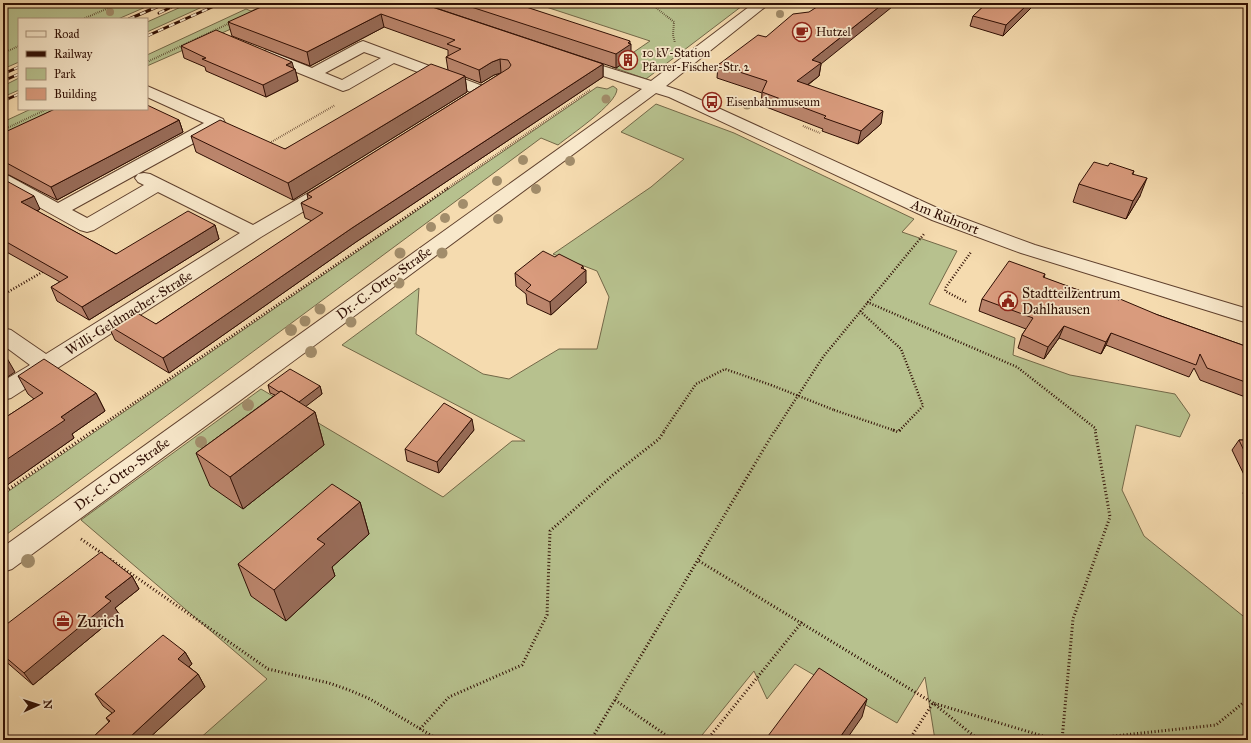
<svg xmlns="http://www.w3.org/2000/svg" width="1251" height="743" font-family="'IM FELL Great Primer',serif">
	<rect width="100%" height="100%" fill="#f5dbaf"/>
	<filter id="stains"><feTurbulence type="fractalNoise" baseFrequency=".005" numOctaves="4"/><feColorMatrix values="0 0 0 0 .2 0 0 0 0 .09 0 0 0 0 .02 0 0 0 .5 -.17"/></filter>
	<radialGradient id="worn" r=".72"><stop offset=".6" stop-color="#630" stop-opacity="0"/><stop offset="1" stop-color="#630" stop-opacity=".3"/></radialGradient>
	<g fill="#b7c18e" stroke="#736848">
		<polygon points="3,3 155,3 118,19 19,19 19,62 3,69"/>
		<polygon points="190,3 211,3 147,32 147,22"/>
		<polygon points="259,3 290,3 147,66 147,55 246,9 251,11 261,7 256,4"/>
		<polygon points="534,3 746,3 646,79 612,67 650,41"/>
		<polygon points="19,78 19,90 3,97 3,86"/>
		<path d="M613 86 617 89C617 104 570 135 558 145L541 138 3 537V495L597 87 607 89Z"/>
		<polygon points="656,104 734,133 914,219 902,232 957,251 929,304 1015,338 1013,355 1070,375 1175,394 1190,415 1180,437 1136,425 1122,490 1144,536 1248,620 1248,740 935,740 925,677 897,723 795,664 767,699 754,671 698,740 198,740 267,679 81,520 261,389 443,497 512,441 525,441 342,345 419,288 416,334 483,374 509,379 559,349 597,349 609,297 597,271 553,254 651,187 684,159 621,132"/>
		<polygon points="31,109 55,109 3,134 3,122"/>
	</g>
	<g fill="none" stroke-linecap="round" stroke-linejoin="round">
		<defs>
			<g id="minor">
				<polygon points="754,3 770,3 666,86 681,91 946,212 1035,245 1248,309 1248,323 1021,253 932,220 669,97 656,93 12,569 3,572 3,547 642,89 570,65 567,62 570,59 575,57 580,59 651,81"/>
				<path d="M363 41 488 88 490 91 488 94 482 96 476 94 394 63 349 89 343 91 262 58 259 55 262 52 267 50 312 68 358 43ZM364 52 381 58 342 80 325 73Z"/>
				<polygon points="147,86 223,119 225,123 223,127 72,210 87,218 144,185 138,182 135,178 138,174 144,173 150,174 253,225 322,185 328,184 334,185 337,189 334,193 261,237 11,398 3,400 3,381 30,365 3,345 3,328 11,330 46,354 240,233 158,192 94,230 87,232 80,230 3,187 3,175 9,176 58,203 204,123 147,97"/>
			</g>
		</defs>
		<use href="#minor" stroke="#60412e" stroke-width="2"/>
		<g stroke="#2f0e03" stroke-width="2" stroke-dasharray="0.5 1.5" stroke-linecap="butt">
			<polyline points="650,3 674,22 673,35 675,43"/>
			<polyline points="83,19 120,3"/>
			<polyline points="3,53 19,46"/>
			<polyline points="147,62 230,23"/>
			<polyline points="803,126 820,133"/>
			<polyline points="3,130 47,109"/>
			<polyline points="268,144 335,105"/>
			<polyline points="446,189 590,90"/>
		</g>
		<g stroke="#2f0e03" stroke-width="2.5" stroke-dasharray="1 2" stroke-linecap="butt">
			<polyline points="3,295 44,271"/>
			<polyline points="867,302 1017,367 1095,428 1096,431"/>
			<polyline points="966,302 945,291 946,287 971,252"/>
			<polyline points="860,311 901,349 923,406 899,431"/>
			<polyline points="834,410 896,431"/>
			<polyline points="93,431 448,188"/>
			<polyline points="664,431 696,384 725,369 771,385"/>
			<polyline points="775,431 823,357 924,234"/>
		</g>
		<g stroke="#2f0e03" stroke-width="3" stroke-dasharray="1 2.5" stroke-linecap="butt">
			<polyline points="893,430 898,432 900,430"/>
			<polyline points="3,493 94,430"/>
			<polyline points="81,539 103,554"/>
			<polyline points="110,559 268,669 329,683 349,690 370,699 439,740"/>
			<polyline points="699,561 933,703 979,740"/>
			<polyline points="615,700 673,740"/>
			<polyline points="420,729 449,697 522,665 547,615 550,531 613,475 659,439 665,430"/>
			<polyline points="591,740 775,430"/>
			<polyline points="707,740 802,622"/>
			<polyline points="909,740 933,703 1056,740"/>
			<polyline points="1062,740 1073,619 1110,517 1095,430"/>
			<polyline points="1078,740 1216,725 1248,699"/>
		</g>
		<use href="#minor" fill="#f8e8cb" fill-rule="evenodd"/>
		<defs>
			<g id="rail">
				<polyline points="159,13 180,3"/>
				<polyline points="129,19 166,3"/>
				<polyline points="147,36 221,3"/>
				<polyline points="3,74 19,67"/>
				<polyline points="3,81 19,74"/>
				<polyline points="3,101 19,94"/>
			</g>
		</defs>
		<use href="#rail" stroke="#2f0e03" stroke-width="3"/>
		<use href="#rail" stroke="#f8e8cb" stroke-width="2" stroke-dasharray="6" stroke-linecap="butt"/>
		<polyline stroke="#2f0e03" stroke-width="2.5" stroke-dasharray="1 2" stroke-linecap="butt" points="771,385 834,410"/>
	</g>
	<g fill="#a28d6b">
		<circle cx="110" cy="12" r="4"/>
		<circle cx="780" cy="14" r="4"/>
		<circle cx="606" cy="99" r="4.5"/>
		<circle cx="747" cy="105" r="4.5"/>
		<circle cx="523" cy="160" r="5"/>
		<circle cx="570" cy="161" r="5"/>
		<circle cx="497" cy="181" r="5"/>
		<circle cx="536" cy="189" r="5"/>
		<circle cx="463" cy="204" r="5"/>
		<circle cx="445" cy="218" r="5"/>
		<circle cx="498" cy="219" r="5"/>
		<circle cx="431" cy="227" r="5"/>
		<circle cx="400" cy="253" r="5.5"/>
		<circle cx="442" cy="253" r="5.5"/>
		<circle cx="399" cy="283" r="5.5"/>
		<circle cx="320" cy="309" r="5.5"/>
		<circle cx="305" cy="321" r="5.5"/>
		<circle cx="351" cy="322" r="5.5"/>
		<circle cx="291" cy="330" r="6"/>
		<circle cx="311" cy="352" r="6"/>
		<circle cx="248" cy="405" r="6"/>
		<circle cx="201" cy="442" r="6"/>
		<circle cx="28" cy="561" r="7"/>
	</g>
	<g fill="#bb856c" stroke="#2f0e03">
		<polygon points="420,3 603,64 603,77 356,242 169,373 115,340 108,325 156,324 312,221 305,218 301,203 308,199 307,194 501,73 494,75 481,83 465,77 467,92 293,200 196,152 191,136 285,149 448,70 446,57 448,56 448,50 384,27 310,66 232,36 228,22"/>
		<polygon points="421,3 514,3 630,44 631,58 616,68"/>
		<polygon points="987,3 1036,3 1003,36 970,26 973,16"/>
		<polygon points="766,37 821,64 819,76 808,85 881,124 858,144 822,131 823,129 761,105 762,93 717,78 718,65"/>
		<polygon points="181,46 294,68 295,69 298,81 266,97 206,71 205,67 184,58"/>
		<polygon points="179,120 183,132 57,200 9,175 3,174 3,133"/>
		<polygon points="1108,166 1134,171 1133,174 1140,196 1126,219 1073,202 1079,184"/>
		<polygon points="3,179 40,209 37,211 116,254 215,225 219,239 89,320 57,301 51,287 60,282 3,250"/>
		<polygon points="584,269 586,283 551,315 527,304 526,294 516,286 515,273"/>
		<polygon points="1045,274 1044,278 1092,295 1158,315 1248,347 1248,398 1200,380 1194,368 1189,377 1106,345 1101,354 1059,338 1044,359 1018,348 1022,335 1026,329 979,311 982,299"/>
		<polygon points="18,376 96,393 105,411 72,434 74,438 3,488 3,419 34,399 28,394"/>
		<polygon points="268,385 320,386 322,394 305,406 315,412 324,445 243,509 210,486 196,453 275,395 270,393"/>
		<polygon points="474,430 439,473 407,461 405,449"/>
		<polygon points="1239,440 1248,440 1248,483 1232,450"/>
		<polygon points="1248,485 1248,504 1243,493"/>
		<polygon points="360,502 369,534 332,567 335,576 286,621 251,596 238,564"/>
		<polygon points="132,576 139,589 115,608 119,614 33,685 3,659 3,627"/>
		<polygon points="185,652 192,664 189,667 198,674 205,687 147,740 90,740 109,722 106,718 112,713 103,706 95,694"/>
	</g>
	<g fill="#986c58" stroke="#2f0e03">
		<polygon points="884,3 897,3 821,64 819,76 795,94 797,81 812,60"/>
		<polygon points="1029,3 1036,3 1003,36 1006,25"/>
		<polygon points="381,14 384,27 310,66 307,52"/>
		<polygon points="630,41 630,45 631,44 631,58 616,68 616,54 628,43"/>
		<polygon points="500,59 501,73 494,75 481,83 479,70 492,62"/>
		<polygon points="292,62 294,69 295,69 298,81 266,97 263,85 286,65"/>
		<polygon points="603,64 603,77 356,242 169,373 163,358 352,228"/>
		<polygon points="465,76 467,92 293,200 288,183"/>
		<polygon points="883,111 881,124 858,144 861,131"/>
		<polygon points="179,120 183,132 57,200 51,187"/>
		<polygon points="1147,178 1140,196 1126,219 1133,201"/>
		<polygon points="34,196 40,209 28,216 21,202"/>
		<polygon points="215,225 219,239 89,320 82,307"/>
		<polygon points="583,266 584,272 586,270 586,283 551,315 550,302"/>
		<polygon points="1064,326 1059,338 1044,359 1048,347"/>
		<polygon points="1111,333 1106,345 1101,354 1106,342"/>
		<polygon points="3,353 4,353 15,372 3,380"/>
		<polygon points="320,386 322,394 300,411 297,403"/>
		<polygon points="96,393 105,411 72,434 74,438 3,488 3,462 61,417"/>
		<polygon points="315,412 324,445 243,509 230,477"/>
		<polygon points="472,419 474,430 439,473 437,462"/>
		<polygon points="360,502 369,534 332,567 335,576 286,621 274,590 317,539"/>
		<polygon points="132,576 139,589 115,608 119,614 33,685 24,673 105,597"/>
		<polygon points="185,652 192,664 184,671 178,659"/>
		<polygon points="198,674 205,687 147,740 132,740 130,737"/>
		<polygon points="867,699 862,717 846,740 838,740"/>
	</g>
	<g fill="#d99b7d" stroke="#2f0e03">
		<polygon points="270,3 420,3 603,64 352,228 163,358 108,325 132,310 156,324 323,213 301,203 312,197 307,194 509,68 511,65 508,60 500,59 492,62 479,70 446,57 461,49 447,44 455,40 381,14 307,52 228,22"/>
		<polygon points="459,3 514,3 630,41 628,43 631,44 616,54"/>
		<polygon points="823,3 884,3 812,60 821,63 797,81 883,111 861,131 824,118 826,116 762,92 767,81 718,65 758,35 766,37 793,14 809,12"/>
		<polygon points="987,3 1029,3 1006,25 973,16"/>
		<polygon points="216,30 292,62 286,65 295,69 263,85 202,59 206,58 181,46"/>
		<polygon points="431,64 465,76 288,183 191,136 220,120 285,149"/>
		<polygon points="147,105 179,120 51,187 3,161 3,133 55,109 147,109"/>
		<polygon points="1094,162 1108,166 1110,163 1134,171 1132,174 1147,178 1133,201 1079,184"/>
		<polygon points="3,179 34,196 21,202 116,254 188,211 215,225 82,307 51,287 68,277 3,240"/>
		<polygon points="543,251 555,257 559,254 583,266 581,268 586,270 550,302 526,290 531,285 515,273"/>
		<polygon points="1009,261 1045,274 1043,277 1092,295 1094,292 1119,300 1120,299 1158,315 1248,347 1248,383 1207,368 1200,354 1196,365 1111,333 1106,342 1064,326 1048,347 1022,335 1033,318 982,299"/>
		<polygon points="44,359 96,393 61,417 65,420 3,462 3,419 43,393 18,376"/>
		<polygon points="290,369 320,386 299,402 281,391 279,392 268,385"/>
		<polygon points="281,391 315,412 230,477 196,453"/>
		<polygon points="444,403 472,419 437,462 405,449"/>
		<polygon points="1239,440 1248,440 1248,459"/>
		<polygon points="332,484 360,502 317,539 325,544 274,590 238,564"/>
		<polygon points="101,552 132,576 105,597 111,601 24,673 3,655 3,627"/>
		<polygon points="163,635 185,652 178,659 198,674 130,737 133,740 90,740 110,721 106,718 115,711 95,694"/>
		<polygon points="819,668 867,699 838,740 765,740"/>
	</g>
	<defs>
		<symbol id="cafe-ring" viewBox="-11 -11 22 22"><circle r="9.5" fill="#f8e8cb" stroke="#8f2418" stroke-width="1.5"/><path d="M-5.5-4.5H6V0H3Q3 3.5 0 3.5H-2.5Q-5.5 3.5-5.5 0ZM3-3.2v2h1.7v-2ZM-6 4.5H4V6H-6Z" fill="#8f2418"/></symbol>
		<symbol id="building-ring" viewBox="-11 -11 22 22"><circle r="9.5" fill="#f8e8cb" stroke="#8f2418" stroke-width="1.5"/><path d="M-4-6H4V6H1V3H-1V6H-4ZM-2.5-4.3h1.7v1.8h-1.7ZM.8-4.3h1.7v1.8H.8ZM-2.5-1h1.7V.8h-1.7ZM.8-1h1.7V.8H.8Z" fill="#8f2418"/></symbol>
		<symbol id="bus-ring" viewBox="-11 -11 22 22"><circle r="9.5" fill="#f8e8cb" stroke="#8f2418" stroke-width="1.5"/><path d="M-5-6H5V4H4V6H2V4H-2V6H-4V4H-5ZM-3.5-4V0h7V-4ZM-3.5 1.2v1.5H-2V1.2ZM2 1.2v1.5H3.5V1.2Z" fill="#8f2418"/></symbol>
		<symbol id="civic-ring" viewBox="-11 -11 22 22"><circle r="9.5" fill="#f8e8cb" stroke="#8f2418" stroke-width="1.5"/><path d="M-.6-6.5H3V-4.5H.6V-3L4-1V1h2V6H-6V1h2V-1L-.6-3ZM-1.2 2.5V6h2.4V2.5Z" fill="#8f2418"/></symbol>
		<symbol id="office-ring" viewBox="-11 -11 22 22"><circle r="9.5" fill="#f8e8cb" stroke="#8f2418" stroke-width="1.5"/><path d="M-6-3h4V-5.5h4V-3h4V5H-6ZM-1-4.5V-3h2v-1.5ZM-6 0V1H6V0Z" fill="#8f2418"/></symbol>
	</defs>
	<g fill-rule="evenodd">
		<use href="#cafe-ring" x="791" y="21" width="22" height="22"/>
		<use href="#building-ring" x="617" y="49" width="22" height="22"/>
		<use href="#bus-ring" x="701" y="91" width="22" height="22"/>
		<use href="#civic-ring" x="997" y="290" width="22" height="22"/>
		<use href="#office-ring" x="52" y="610" width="22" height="22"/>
	</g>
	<g text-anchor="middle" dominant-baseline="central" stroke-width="3.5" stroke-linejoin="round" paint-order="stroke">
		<g font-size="12" fill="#2f0e03" stroke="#f8e8cb" text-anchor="start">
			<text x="816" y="32">Hutzel</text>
			<text x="642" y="53">10 kV-Station<tspan x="642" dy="14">Pfarrer-Fischer-Str. 2</tspan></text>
			<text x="726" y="102">Eisenbahnmuseum</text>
		</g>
		<g font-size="14" fill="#2f0e03" stroke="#f8e8cb">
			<text transform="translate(945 217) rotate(22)">Am Ruhrort</text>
			<text transform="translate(384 283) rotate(-36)">Dr.-C.-Otto-Straße</text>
			<text transform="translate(129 313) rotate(-32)">Willi-Geldmacher-Straße</text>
			<text transform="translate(122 474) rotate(-36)">Dr.-C.-Otto-Straße</text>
		</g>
		<g font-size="14" fill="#2f0e03" stroke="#f8e8cb" text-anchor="start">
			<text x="1022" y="293">Stadtteilzentrum<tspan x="1022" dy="16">Dahlhausen</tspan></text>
		</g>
		<g font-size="17" fill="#2f0e03" stroke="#f8e8cb" text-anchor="start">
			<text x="77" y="621">Zurich</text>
		</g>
	</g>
	<rect width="1251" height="743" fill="none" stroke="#f5dbaf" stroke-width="16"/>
	<rect x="4" y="4" width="1243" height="735" fill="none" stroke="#2f0e03" stroke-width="2"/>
	<rect x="8" y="8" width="1235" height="727" fill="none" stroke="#2f0e03"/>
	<rect x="18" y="18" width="130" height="92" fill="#f8e8cb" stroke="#a8917b"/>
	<rect x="26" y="31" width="20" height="6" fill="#f8e8cb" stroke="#a8917b"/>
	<text x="54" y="38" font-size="12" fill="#2f0e03">Road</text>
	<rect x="26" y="51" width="20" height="6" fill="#2f0e03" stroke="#a8917b"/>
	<text x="54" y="58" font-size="12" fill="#2f0e03">Railway</text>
	<rect x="26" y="68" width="20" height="12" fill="#b7c18e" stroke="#a8917b"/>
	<text x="54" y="78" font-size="12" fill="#2f0e03">Park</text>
	<rect x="26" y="88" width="20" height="12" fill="#d99b7d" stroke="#a8917b"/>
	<text x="54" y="98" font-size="12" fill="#2f0e03">Building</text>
	<g transform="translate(38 705) rotate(87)" stroke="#f8e8cb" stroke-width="3" paint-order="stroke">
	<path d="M0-3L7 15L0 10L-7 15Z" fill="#2f0e03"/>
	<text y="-6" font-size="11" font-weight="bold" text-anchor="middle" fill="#2f0e03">N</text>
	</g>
	<rect width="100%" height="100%" filter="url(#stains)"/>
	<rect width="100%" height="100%" fill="url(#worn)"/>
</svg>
